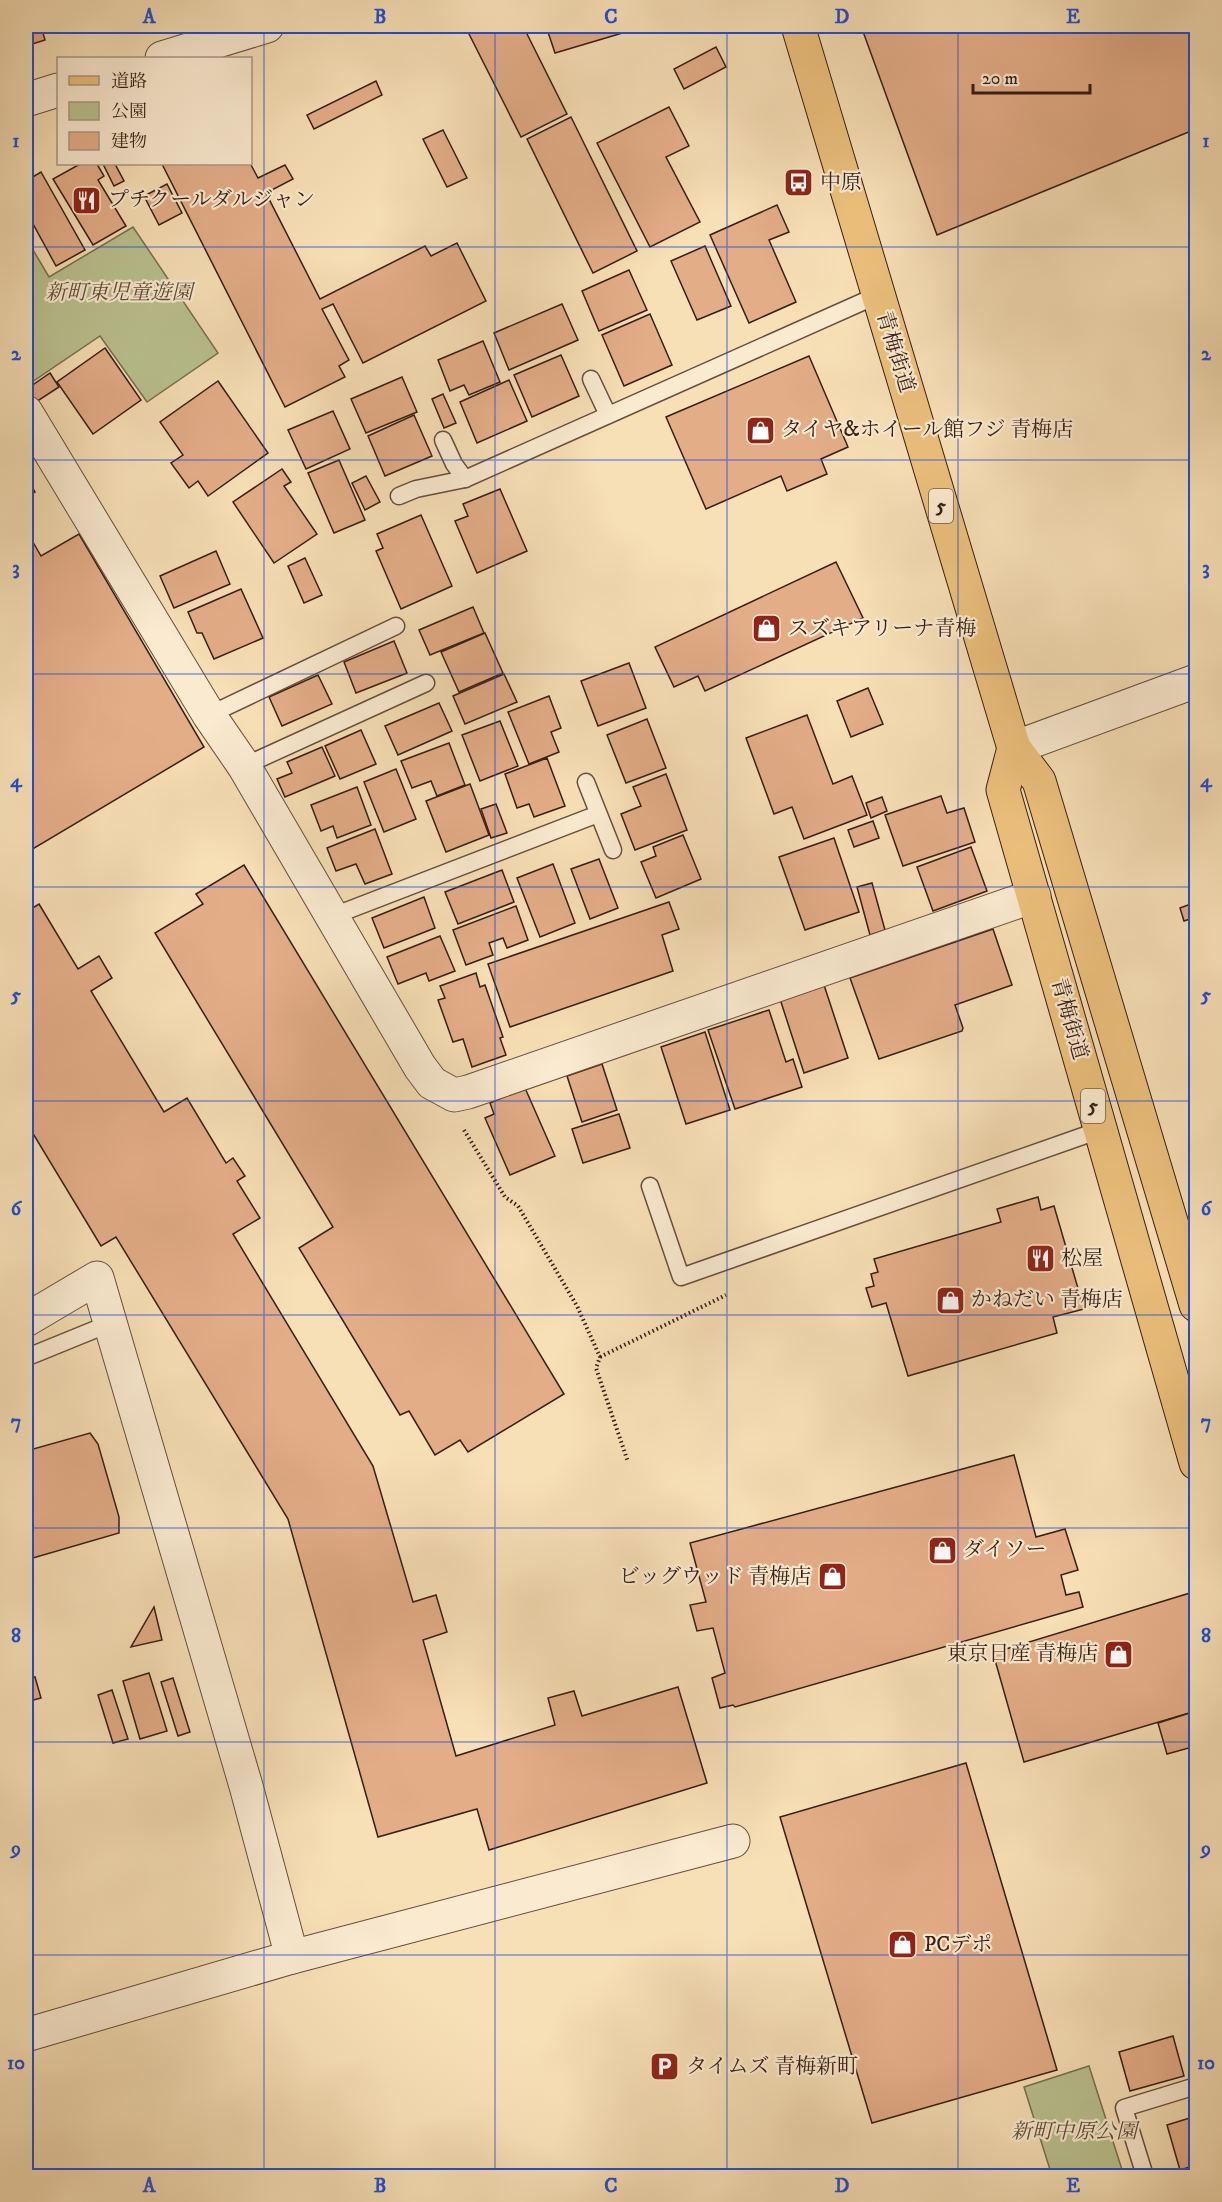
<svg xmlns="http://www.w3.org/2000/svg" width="1222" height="2202" font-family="'IM FELL DW Pica','Noto Serif JP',serif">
	<rect width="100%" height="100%" fill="#f7dfb6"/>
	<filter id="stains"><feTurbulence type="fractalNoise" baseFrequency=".00333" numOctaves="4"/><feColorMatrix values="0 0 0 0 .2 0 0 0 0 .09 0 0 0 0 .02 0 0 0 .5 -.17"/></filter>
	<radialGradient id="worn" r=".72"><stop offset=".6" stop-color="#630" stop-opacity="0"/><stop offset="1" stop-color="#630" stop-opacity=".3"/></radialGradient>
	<g fill="#b9c290" stroke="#777052" stroke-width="1.5">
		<polygon points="133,227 218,353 147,402 100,336 26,386 26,238 49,277"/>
		<polygon points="1089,2066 1124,2176 1052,2176 1024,2087"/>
	</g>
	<g fill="#e3ad88" stroke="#351e14" stroke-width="1.5">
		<polygon points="26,26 41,26 45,40 26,46"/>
		<polygon points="465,26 523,26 567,114 521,137"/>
		<polygon points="546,26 646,26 555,53"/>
		<polygon points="861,26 1196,26 1196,129 937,235"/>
		<polygon points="716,47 726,67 684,89 674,69"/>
		<polygon points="376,81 382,95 314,129 307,115"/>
		<polygon points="669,107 689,146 666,157 700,222 650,247 597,143"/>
		<polygon points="571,117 637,251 593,273 527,139"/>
		<polygon points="443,130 467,178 447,187 423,139"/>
		<polygon points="250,163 258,178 285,165 293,179 266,193 320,299 425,246 431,256 457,243 486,301 363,363 333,304 322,309 349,360 339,366 345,377 285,407 162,164"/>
		<polygon points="80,164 97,164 104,176 98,180 126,226 93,245 53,179"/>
		<polygon points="103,164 115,164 124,181 114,186"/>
		<polygon points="41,172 85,250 56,266 26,211 26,181"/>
		<polygon points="167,184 182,213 159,225 144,196"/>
		<polygon points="777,205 789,232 769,240 796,302 749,323 710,235"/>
		<polygon points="705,246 731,306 697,320 671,261"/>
		<polygon points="629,270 647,310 599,331 582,291"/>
		<polygon points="562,304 578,340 509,370 494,333"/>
		<polygon points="650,314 672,365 624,386 602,335"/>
		<polygon points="483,341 500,382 469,395 464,385 450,391 438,360"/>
		<polygon points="105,348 141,400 93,434 57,382"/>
		<polygon points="561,355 579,396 532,417 514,375"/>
		<polygon points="809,356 848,447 821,459 827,474 787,491 781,476 706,509 666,417"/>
		<polygon points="50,373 59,387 36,402 27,389"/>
		<polygon points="402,377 417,412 366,433 351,399"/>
		<polygon points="509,380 527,421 477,443 460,402"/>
		<polygon points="218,381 268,453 208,496 198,481 189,488 171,463 183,455 160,422"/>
		<polygon points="443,394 456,423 444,428 432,399"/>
		<polygon points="333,411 350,449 306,469 288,430"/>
		<polygon points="414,415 432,456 385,476 368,436"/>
		<polygon points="339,460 365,520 334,533 308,473"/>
		<polygon points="282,469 291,482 284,486 317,534 274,563 233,502"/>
		<polygon points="26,476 35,492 26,498"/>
		<polygon points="366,476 380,502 365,510 352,483"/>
		<polygon points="500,489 527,551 477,573 455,521 468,516 463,504"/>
		<polygon points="421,515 452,586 401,609 376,551 383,548 377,534"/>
		<polygon points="26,530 41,556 79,534 204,747 26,853"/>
		<polygon points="216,551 230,584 174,608 160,576"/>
		<polygon points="305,558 322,595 304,603 288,566"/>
		<polygon points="836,562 863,618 705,691 698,676 674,687 655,647"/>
		<polygon points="241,589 263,638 214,659 202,633 197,633 188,612"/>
		<polygon points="473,607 484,633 430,655 419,630"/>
		<polygon points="485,633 503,673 459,692 441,652"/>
		<polygon points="394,641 407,673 356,693 344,662"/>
		<polygon points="629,663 646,708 598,726 581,681"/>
		<polygon points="504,674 517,702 465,724 453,696"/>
		<polygon points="318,675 332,704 282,726 269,697"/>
		<polygon points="868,688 883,724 851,737 837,701"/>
		<polygon points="549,696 561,728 551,732 559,752 529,764 508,712"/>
		<polygon points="439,703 452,731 398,755 385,726"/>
		<polygon points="807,715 833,784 852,776 867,815 804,839 792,807 774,814 746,738"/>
		<polygon points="647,719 666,768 626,783 607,735"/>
		<polygon points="500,721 518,766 480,781 462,735"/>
		<polygon points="361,730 376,764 340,779 325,746"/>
		<polygon points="449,743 465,785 437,796 431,781 412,788 401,761"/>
		<polygon points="322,747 335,776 285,797 277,779 292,773 287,762"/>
		<polygon points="547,758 565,806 534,817 529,804 517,808 505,774"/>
		<polygon points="396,769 416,819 384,832 364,782"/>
		<polygon points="666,774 687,830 635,850 621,814 641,806 633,787"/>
		<polygon points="470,784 489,835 446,852 426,801"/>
		<polygon points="357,787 371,825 337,838 333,826 321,831 311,805"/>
		<polygon points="941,796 947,813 964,808 975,842 903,866 885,815"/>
		<polygon points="882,797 887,811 871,818 866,803"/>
		<polygon points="496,804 507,833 491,838 481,809"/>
		<polygon points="873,821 879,838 854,847 848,830"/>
		<polygon points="375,829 392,874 365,884 356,864 336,871 327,848"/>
		<polygon points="683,835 701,879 656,898 641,862 656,856 653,847"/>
		<polygon points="834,838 859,912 805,930 779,857"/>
		<polygon points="971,847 987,891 933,911 917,867"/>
		<polygon points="599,859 618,908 590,919 571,869"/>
		<polygon points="553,864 575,923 540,937 517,878"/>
		<polygon points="244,865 564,1394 468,1452 460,1440 435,1455 409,1411 400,1415 299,1248 333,1227 155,933 203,904 196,894"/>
		<polygon points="502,870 514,902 458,924 445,892"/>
		<polygon points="872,883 885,930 870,935 857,887"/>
		<polygon points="424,897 435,928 384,948 372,918"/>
		<polygon points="669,902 679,929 662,935 673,971 510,1027 488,964"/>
		<polygon points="1196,902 1196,917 1184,921 1180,908"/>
		<polygon points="39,904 78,969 99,956 112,978 91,991 164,1112 187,1098 226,1163 233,1158 245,1176 237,1181 260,1218 233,1234 373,1466 413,1602 436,1595 447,1632 423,1640 456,1756 555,1725 548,1698 574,1691 582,1716 678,1687 707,1783 489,1850 477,1809 378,1837 288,1519 116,1237 101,1246 26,1122 26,912"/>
		<polygon points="516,906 528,940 507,948 503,938 489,943 493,955 466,965 453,930"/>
		<polygon points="993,929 1012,985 955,1005 963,1028 962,1031 879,1059 850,978"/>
		<polygon points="440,936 455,971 429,981 426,973 398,984 387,957"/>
		<polygon points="476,973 480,987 485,985 503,1037 500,1038 506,1055 472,1067 463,1039 453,1042 438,1000 445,998 440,986"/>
		<polygon points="824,985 848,1058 804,1073 780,999"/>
		<polygon points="769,1010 786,1062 793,1059 802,1087 735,1109 708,1030"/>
		<polygon points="705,1032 730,1110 686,1124 661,1047"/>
		<polygon points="602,1064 617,1110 582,1122 567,1076"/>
		<polygon points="525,1088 555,1156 510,1175 485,1118 494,1114 490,1103"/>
		<polygon points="619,1114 630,1148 583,1163 572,1129"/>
		<polygon points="1038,1197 1041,1210 1054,1206 1084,1309 1053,1317 1057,1333 908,1376 886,1303 872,1307 866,1288 874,1286 871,1274 878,1272 874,1259 1001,1222 997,1209"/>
		<polygon points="90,1433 98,1444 119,1517 119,1533 26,1560 26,1451"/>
		<polygon points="1014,1455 1036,1537 1065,1529 1078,1570 1061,1575 1066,1595 1079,1592 1083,1607 735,1707 733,1705 720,1708 712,1678 725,1673 713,1628 697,1631 690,1605 706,1602 690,1543"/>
		<polygon points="1190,1593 1196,1613 1196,1711 1024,1762 993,1653"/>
		<polygon points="154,1607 162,1640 131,1647"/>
		<polygon points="149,1673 167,1731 140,1739 123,1681"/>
		<polygon points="35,1677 41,1698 26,1702 26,1679"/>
		<polygon points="173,1678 190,1732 178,1736 161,1682"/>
		<polygon points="112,1690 128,1739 113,1743 98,1695"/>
		<polygon points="1196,1711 1196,1746 1167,1754 1158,1723"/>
		<polygon points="966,1763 1057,2070 872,2123 780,1817"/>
		<polygon points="1173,2036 1184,2076 1130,2091 1119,2052"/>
		<polygon points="1196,2116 1196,2165 1180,2170 1167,2125"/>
	</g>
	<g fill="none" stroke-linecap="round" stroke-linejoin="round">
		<defs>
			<g id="service">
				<polyline points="591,379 608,415"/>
				<polyline points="443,440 454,464 465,479"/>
				<polyline points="399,496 416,489 465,479 878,295"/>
				<polyline points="209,715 396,626"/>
				<polyline points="244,766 426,683"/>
				<polyline points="586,782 613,850"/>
				<polyline points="333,916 598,814"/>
				<polyline points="650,1186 681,1277 1100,1130"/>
				<polyline points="30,1356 111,1323"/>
				<polyline points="1145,2176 1124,2108 1196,2086"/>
			</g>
			<g id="minor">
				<polyline points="26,412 209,715 244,766 420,1067 432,1083 454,1095 468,1092 1034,896"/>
				<polyline points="1014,748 1196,681"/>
				<polyline points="26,1320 97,1278 246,1786 292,1957"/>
				<polyline points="26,2035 292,1957 733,1841"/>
			</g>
			<g id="tertiary">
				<polyline points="162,58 267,26"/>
				<polyline points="26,100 58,90"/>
			</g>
			<g id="primary">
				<polyline points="798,26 1014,748 1039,781 1196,1305"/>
				<polyline points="1014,748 1003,790 1196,1463"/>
			</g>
		</defs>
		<use href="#service" stroke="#664e3c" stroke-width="19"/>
		<use href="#minor" stroke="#664e3c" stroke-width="35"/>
		<use href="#tertiary" stroke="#664e3c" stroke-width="35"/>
		<use href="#primary" stroke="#351e14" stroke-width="35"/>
		<g stroke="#351e14" stroke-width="4" stroke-dasharray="1.5 3" stroke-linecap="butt">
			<polyline points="464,1130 505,1197 518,1206 577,1306 600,1357 596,1368 628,1462"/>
			<polyline points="600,1357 726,1295"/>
		</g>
		<use href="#service" stroke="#faead0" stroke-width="16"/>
		<use href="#minor" stroke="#faead0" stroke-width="33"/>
		<use href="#tertiary" stroke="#faead0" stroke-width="33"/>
		<use href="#primary" stroke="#ecc07b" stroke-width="33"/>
	</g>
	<path fill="none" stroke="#1d4ed8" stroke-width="1.5" stroke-opacity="0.55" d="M264 26V2176M495 26V2176M727 26V2176M958 26V2176M26 247H1196M26 460H1196M26 674H1196M26 887H1196M26 1101H1196M26 1315H1196M26 1528H1196M26 1742H1196M26 1955H1196"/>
	<defs>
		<symbol id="bus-square" viewBox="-11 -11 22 22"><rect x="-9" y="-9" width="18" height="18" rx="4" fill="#8f2418" stroke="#faead0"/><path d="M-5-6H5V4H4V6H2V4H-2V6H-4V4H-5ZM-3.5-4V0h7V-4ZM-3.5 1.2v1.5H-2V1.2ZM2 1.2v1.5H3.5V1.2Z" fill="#fff"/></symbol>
		<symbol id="restaurant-square" viewBox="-11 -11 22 22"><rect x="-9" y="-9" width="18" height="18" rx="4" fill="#8f2418" stroke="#faead0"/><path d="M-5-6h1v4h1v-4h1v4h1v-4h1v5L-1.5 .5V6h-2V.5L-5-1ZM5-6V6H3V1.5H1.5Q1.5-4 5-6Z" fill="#fff"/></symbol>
		<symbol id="shop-square" viewBox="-11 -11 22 22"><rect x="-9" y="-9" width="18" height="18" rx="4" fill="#8f2418" stroke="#faead0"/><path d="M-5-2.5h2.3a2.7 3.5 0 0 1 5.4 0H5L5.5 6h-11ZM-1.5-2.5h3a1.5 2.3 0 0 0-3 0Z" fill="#fff"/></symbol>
		<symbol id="parking-square" viewBox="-11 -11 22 22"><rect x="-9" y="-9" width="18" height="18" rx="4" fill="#8f2418" stroke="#faead0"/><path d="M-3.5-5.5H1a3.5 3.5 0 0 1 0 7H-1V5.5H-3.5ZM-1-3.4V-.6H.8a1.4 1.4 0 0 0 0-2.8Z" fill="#fff"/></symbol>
	</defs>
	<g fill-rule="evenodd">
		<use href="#bus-square" x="782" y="166" width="33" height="33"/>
		<use href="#restaurant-square" x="70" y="184" width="33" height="33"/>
		<use href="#shop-square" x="744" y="414" width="33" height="33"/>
		<use href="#shop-square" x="750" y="612" width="33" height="33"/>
		<use href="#restaurant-square" x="1024" y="1242" width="33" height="33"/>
		<use href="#shop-square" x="934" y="1284" width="33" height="33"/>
		<use href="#shop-square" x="926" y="1534" width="33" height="33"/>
		<use href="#shop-square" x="816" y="1560" width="33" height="33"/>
		<use href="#shop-square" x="1102" y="1638" width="33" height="33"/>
		<use href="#shop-square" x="886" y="1928" width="33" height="33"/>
		<use href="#parking-square" x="648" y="2050" width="33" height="33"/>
	</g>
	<g text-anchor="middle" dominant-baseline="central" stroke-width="4.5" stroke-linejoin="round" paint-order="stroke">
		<g fill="#faead0" stroke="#705b4c" stroke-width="1.5">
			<rect x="929" y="489" width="24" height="34" rx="4.5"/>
			<rect x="1081" y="1089" width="24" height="34" rx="4.5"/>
		</g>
		<g font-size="20" font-weight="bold" fill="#351e14">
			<text x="941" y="506">5</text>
			<text x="1093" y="1106">5</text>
		</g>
		<g font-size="21" fill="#351e14" stroke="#faead0" text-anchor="start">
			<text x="820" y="183">中原</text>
			<text x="108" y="200">プチクールダルジャン</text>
			<text x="781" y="430">タイヤ&amp;ホイール館フジ 青梅店</text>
			<text x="788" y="629">スズキアリーナ青梅</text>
			<text x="1061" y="1259">松屋</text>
			<text x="971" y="1300">かねだい 青梅店</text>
			<text x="963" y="1550">ダイソー</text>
			<text x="811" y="1577" text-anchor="end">ビッグウッド 青梅店</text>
			<text x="1098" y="1654" text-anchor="end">東京日産 青梅店</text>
			<text x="924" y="1945">PCデポ</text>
			<text x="686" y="2067">タイムズ 青梅新町</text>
		</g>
		<g font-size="21" font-style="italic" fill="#5d4f39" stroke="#faead0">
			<text x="119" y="293">新町東児童遊園</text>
			<text x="1074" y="2132">新町中原公園</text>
		</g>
		<g font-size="21" fill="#351e14" stroke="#faead0">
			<text transform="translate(895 352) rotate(73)">青梅街道</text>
			<text transform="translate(1069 1019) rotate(74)">青梅街道</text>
		</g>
	</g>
	<rect width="1222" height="2202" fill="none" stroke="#f7dfb6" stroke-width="66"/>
	<rect x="57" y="57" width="195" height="108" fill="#faead0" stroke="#ab9885" stroke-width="1.5"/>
	<rect x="69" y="76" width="30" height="9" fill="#ecc07b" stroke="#ab9885" stroke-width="1.5"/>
	<text x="111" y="87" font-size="18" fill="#351e14">道路</text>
	<rect x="69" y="102" width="30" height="18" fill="#b9c290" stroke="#ab9885" stroke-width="1.5"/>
	<text x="111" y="117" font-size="18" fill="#351e14">公園</text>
	<rect x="69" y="132" width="30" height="18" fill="#e3ad88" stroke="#ab9885" stroke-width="1.5"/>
	<text x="111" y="147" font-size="18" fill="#351e14">建物</text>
	<path d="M973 84v9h117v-9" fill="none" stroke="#351e14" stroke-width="3"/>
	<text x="982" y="84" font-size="18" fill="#351e14" stroke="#faead0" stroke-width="4.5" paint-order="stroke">20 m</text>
	<rect x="33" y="33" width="1156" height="2136" fill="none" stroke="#1d4ed8" stroke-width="2"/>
	<g font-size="20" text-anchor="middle" font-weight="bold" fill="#1d4ed8">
		<text x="149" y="23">A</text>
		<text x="380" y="23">B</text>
		<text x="611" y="23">C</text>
		<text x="842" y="23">D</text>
		<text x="1073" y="23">E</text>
		<text x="16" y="147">1</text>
		<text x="1206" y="147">1</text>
		<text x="16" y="360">2</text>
		<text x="1206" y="360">2</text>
		<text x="16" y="574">3</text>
		<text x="1206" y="574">3</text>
		<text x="16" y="787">4</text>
		<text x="1206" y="787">4</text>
		<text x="16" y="1001">5</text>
		<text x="1206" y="1001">5</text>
		<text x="16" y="1215">6</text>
		<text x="1206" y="1215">6</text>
		<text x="16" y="1428">7</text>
		<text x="1206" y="1428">7</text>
		<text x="16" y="1642">8</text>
		<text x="1206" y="1642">8</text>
		<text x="16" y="1855">9</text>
		<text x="1206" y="1855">9</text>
		<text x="16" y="2069">10</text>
		<text x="1206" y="2069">10</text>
		<text x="149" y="2192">A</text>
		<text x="380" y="2192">B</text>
		<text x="611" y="2192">C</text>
		<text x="842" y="2192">D</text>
		<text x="1073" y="2192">E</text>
	</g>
	<rect width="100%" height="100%" filter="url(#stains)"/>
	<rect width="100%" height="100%" fill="url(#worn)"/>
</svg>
